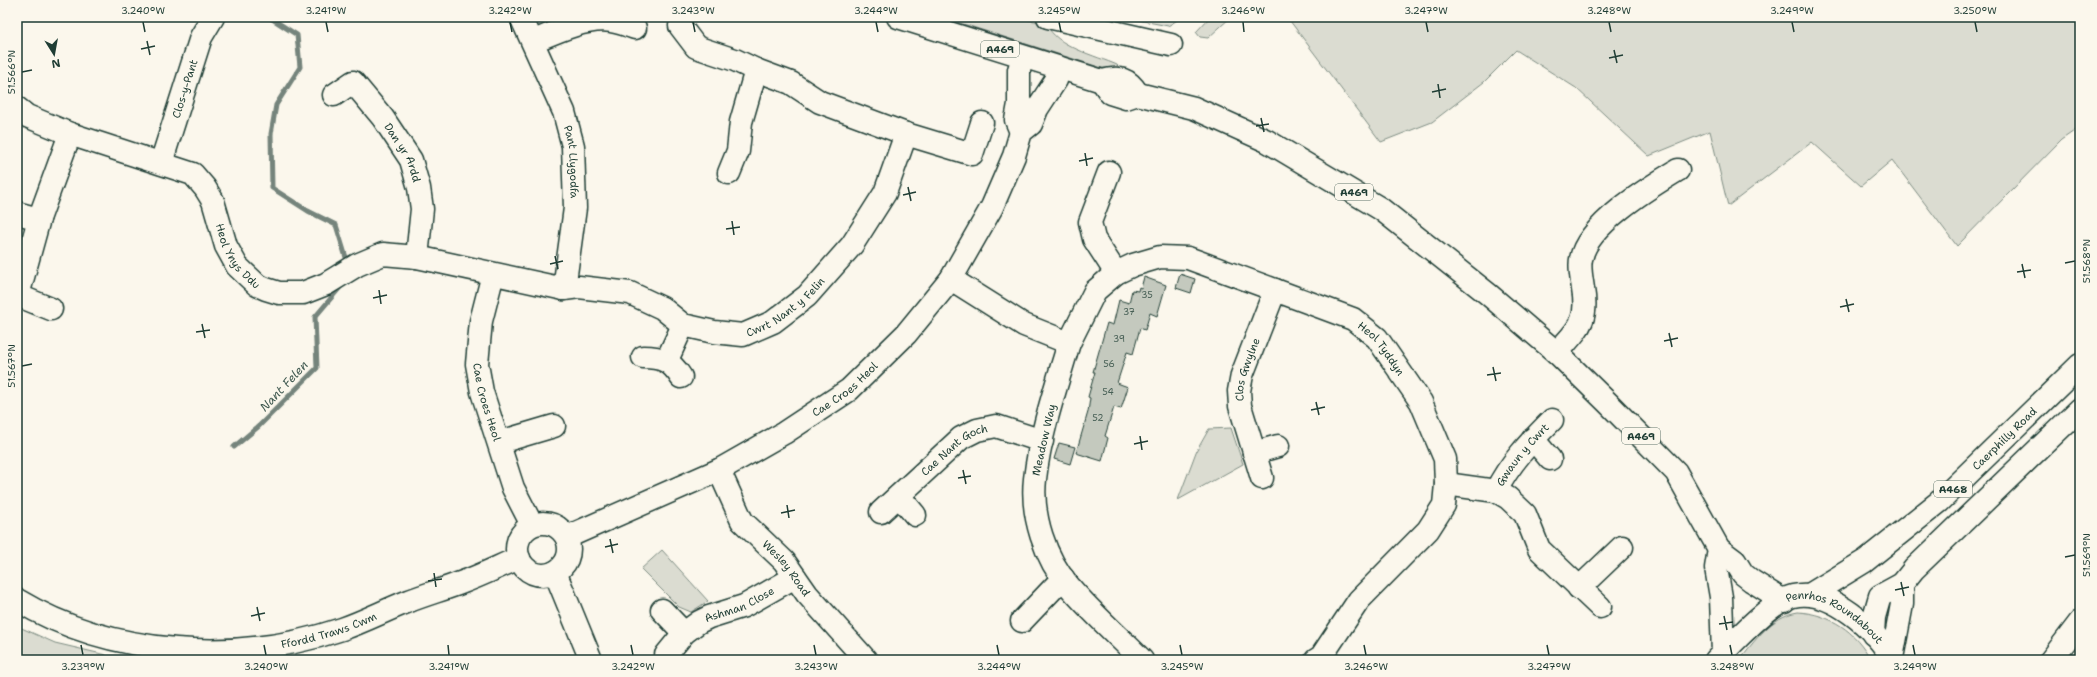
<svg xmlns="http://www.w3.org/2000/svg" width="2097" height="677" font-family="'Shantell Sans',sans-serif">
	<rect width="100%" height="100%" fill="#fbf7ec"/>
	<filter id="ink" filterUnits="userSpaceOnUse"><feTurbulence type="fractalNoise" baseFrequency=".025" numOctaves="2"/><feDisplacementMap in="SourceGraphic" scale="8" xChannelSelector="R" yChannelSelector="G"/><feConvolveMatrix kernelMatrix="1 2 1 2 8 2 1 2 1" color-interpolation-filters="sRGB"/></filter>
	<g filter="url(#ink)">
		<g fill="#dbdcd1" stroke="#7d8c82">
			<path d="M941 17H1016L1047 24C1054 46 1097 56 1117 65L1121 70V74Z"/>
			<polygon points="1123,17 1182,17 1168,26"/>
			<polygon points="1210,17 1231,17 1208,38 1200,37 1196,32"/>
			<polygon points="1287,17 2080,17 2080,127 2061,140 1957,246 1892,160 1861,186 1812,142 1728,206 1710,131 1649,156 1576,88 1516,50 1484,82 1432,122 1381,142"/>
			<polygon points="1231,428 1243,464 1178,500 1196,452 1209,429"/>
			<polygon points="662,550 708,601 691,612 679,607 641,569"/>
			<path d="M1798 612C1830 614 1856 631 1871 660H1739C1755 641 1771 616 1798 612Z"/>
			<polygon points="17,626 55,643 106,655 106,660 17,660"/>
		</g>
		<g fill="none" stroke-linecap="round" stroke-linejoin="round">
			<g stroke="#74847b" stroke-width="5">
				<polyline points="269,17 297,35 300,67 276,105 271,134 272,188 308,211 336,225 348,264"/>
				<polyline points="234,447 259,426 317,368 315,317 343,284"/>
			</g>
		</g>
		<g fill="#c4c9be" stroke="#1f3d34">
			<polygon points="1180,274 1195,279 1191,293 1176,288"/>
			<polygon points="1144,277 1166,285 1157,316 1150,313 1145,330 1140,328 1133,354 1127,352 1117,383 1128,387 1121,409 1114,407 1105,436 1108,438 1102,461 1076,453 1088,412 1090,398 1088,397 1095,372 1093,372 1107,323 1113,325 1119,300 1129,303 1132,290 1138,291 1139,287 1141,288"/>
			<polygon points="1059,443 1075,447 1070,464 1054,459"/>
		</g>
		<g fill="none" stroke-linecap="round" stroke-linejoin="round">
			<defs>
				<g id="minor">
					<path id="s1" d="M521 17 564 112 573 146 575 208 564 289"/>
					<polyline points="1048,17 1171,45"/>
					<polyline points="680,26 696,47 735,60 756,70"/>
					<path d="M534 41C555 32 588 17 611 21 619 22 627 25 635 28"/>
					<path id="s2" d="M334 95 353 82 383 118 411 160 419 188 422 209 417 257"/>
					<path id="s3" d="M17 108 27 116 70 134 193 174 205 188 213 201 226 246 237 266 257 285 266 289 279 293H303L326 284 357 265 383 254 417 257 564 289 579 287 630 293 662 308 683 325 714 332 743 335 773 322 807 296 852 245 885 193 906 134 820 102 791 83 756 70 741 122 738 151 729 173"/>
					<polyline points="1021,132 1016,120 1019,104 1019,70 1023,57"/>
					<polyline points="906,134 972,154 982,123"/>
					<path id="s4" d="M161 163 201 37 213 17"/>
					<polyline points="1109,172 1090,222 1094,239 1116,273"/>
					<polyline points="17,213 39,219"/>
					<path id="s5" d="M493 274 481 321 477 364 482 392 513 488 532 525"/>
					<path d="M951 279 1024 325 1069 343C1056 387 1040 433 1035 479 1031 515 1045 559 1069 586 1091 612 1118 636 1142 660"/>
					<polyline points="19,296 51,309"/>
					<polyline points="17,299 39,219 70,134"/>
					<path id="s6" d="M1069 343 1095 291 1116 273 1133 265 1160 257 1188 258 1275 290 1353 319 1377 338 1421 402 1445 459 1446 484 1444 505 1428 530 1359 600 1321 657 1316 660"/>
					<path d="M1557 353C1577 329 1589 323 1583 289 1582 280 1579 268 1581 259 1587 225 1650 187 1678 170"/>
					<path d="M643 357C662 357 671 361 681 377"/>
					<polyline points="667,360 683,325"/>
					<polyline points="1533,439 1550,459"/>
					<polyline points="500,442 554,426"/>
					<polyline points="1254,453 1278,446"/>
					<path id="s7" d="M719 470 742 521 784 561 807 594 866 660"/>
					<path id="s8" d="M1262 478 1240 406 1239 391 1242 375 1275 290"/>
					<polyline points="1446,484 1496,491 1508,498 1525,514 1539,549 1600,607"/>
					<path id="s9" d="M1496 491C1509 464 1530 442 1552 420"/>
					<polyline points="899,496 915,515"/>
					<path id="s10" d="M881 512 961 438 977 430 996 426 1042 441"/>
					<circle cx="543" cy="549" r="26"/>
					<path id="s11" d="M567 537 719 470 784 433 849 390 906 334 951 279 992 207 1014 156 1021 132 1031 124 1037 109 1056 80 1060 68"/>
					<polyline points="555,572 591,660"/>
					<polyline points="1579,588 1622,547"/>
					<path id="s12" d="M17 600C112 657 238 664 342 629 365 621 386 610 409 601 427 594 445 589 463 582 482 575 500 566 519 558"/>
					<polyline points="662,610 684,633"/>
					<polyline points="1022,621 1063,578"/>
					<path id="s13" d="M666 655 684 633 699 622 709 617 744 606 795 577"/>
					<polyline points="2051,660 2080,622"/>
				</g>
				<g id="major">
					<path d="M898 17 1102 81C1119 76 1128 78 1138 94"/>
					<polyline points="1102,81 1110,93 1126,98 1138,94 1194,108 1267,141 1381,209 1488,294 1557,353 1608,403 1676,472 1719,549 1735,561 1743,574 1752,581 1784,601"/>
					<polyline points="1719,549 1716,568 1721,597 1723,654"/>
					<path id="s14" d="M1811 594 1865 561 1939 502 2080 365"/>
					<polyline points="1873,634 1874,617 1880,596 1902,584 1914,569 2080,409"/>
					<polyline points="1892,658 1902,604 1902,584"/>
					<path id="s15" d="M1716 660C1733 643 1771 601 1793 596 1830 587 1877 630 1893 660"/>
				</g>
			</defs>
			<use href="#minor" stroke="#1f3d34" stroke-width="25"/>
			<use href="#major" stroke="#1f3d34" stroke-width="25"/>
			<use href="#minor" stroke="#fbf7ec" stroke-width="22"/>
			<use href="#major" stroke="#fbf7ec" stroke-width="22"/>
		</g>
	</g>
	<path fill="none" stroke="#1f3d34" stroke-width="1.5" d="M143 22 145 32M326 22 328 32M510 22 512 32M693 22 695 32M876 22 878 32M1059 22 1061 32M1243 22 1244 32M1426 22 1428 32M1609 22 1611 32M1792 22 1794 32M1975 22 1977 32M147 41 150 55M141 49 155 46M1614 50 1617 63M1609 58 1623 55M22 72 32 70M1438 84 1440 98M1432 92 1446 89M1261 118 1264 132M1256 126 1269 124M1085 153 1087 166M1079 161 1093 158M908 187 911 201M903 195 916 192M732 221 734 235M726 229 740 227M555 256 558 269M2065 263 2075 261M550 264 563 261M2022 264 2025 278M2017 272 2031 270M379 290 381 304M373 298 387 295M1846 299 1849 312M1840 307 1854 304M202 324 205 338M196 332 210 330M1669 333 1672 347M1664 341 1678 338M22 366 32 364M1493 367 1496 381M1487 375 1501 373M1316 402 1319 415M1311 410 1325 407M1140 436 1142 450M1134 444 1148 441M963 470 966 484M958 478 971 476M787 505 789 518M781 513 795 510M610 539 613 553M605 547 618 544M2065 557 2075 555M434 573 436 587M428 581 442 579M1901 582 1904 596M1895 590 1909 587M257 607 260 621M251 616 265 613M1724 616 1727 630M1719 624 1733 622M81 645 83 655M264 645 266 655M448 645 449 655M631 645 633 655M814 645 816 655M997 645 999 655M1180 645 1182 655M1364 645 1366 655M1547 645 1549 655M1730 645 1732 655M1913 645 1915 655"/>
	<g text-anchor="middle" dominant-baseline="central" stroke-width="3" stroke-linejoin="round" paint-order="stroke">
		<g font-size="9" fill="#486056">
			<text x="1147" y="295">35</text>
			<text x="1129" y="312">37</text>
			<text x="1119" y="339">39</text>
			<text x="1109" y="364">56</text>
			<text x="1108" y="392">54</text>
			<text x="1098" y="418">52</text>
		</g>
		<g fill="#fbf7ec" stroke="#61756b" stroke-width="1">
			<rect x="981" y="41" width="38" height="16" rx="3"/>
			<rect x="1335" y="184" width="38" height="16" rx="3"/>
			<rect x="1622" y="428" width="38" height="16" rx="3"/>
			<rect x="1934" y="481" width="38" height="16" rx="3"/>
		</g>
		<g font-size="10" font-weight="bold" fill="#1f3d34">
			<text x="1000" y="49">A469</text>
			<text x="1354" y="192">A469</text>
			<text x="1641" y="436">A469</text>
			<text x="1953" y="489">A468</text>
		</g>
		<g font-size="11" fill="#1f3d34" stroke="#fbf7ec">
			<text stroke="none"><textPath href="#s4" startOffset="78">Clos-y-Pant</textPath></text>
			<text stroke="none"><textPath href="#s2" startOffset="110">Dan yr Ardd</textPath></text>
			<text stroke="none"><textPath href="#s1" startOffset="155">Pant Llygodfa</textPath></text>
			<text stroke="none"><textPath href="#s3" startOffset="284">Heol Ynys Ddu</textPath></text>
			<text stroke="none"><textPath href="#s3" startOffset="882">Cwrt Nant y Felin</textPath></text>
			<text stroke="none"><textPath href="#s6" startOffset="378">Heol Tyddyn</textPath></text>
			<text stroke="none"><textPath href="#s8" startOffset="113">Clos Gwylne</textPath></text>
			<text stroke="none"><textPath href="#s11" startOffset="316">Cae Croes Heol</textPath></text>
			<text stroke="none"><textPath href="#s5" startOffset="131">Cae Croes Heol</textPath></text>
			<text stroke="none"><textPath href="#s14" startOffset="249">Caerphilly Road</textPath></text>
			<text transform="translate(1044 440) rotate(-77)">Meadow Way</text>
			<text stroke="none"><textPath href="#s10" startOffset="97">Cae Nant Goch</textPath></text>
			<text stroke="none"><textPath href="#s9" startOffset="45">Gwaun y Cwrt</textPath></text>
			<text stroke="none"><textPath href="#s7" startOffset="121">Wesley Road</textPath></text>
			<text stroke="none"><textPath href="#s13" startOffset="91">Ashman Close</textPath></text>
			<text stroke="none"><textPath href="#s15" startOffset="149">Penrhos Roundabout</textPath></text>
			<text stroke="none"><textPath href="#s12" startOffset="323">Ffordd Traws Cwm</textPath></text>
		</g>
		<g font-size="12" font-style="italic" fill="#425b52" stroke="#fbf7ec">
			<text transform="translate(284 386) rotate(-47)">Nant Felen</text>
		</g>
	</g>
	<rect width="2097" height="677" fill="none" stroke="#fbf7ec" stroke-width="44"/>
	<g transform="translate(54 54) rotate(169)" stroke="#fbf7ec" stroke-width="3" paint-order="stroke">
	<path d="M0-3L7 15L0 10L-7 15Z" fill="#1f3d34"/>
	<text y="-6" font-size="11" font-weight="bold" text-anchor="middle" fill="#1f3d34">N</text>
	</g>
	<rect x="22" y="22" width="2053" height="633" fill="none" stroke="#1f3d34" stroke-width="1.5"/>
	<g font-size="10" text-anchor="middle" fill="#1f3d34">
		<text x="143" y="14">3.240°W</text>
		<text x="326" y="14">3.241°W</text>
		<text x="510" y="14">3.242°W</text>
		<text x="693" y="14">3.243°W</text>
		<text x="876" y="14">3.244°W</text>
		<text x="1059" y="14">3.245°W</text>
		<text x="1243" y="14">3.246°W</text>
		<text x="1426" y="14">3.247°W</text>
		<text x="1609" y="14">3.248°W</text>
		<text x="1792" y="14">3.249°W</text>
		<text x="1975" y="14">3.250°W</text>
		<text transform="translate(11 72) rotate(-90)" y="4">51.566°N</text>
		<text transform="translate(2086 261) rotate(-90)" y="4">51.568°N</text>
		<text transform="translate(11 366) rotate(-90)" y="4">51.567°N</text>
		<text transform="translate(2086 555) rotate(-90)" y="4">51.569°N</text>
		<text x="83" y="670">3.239°W</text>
		<text x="266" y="670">3.240°W</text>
		<text x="449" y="670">3.241°W</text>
		<text x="633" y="670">3.242°W</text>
		<text x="816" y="670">3.243°W</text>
		<text x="999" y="670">3.244°W</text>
		<text x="1182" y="670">3.245°W</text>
		<text x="1366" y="670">3.246°W</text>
		<text x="1549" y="670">3.247°W</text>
		<text x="1732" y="670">3.248°W</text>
		<text x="1915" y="670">3.249°W</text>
	</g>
</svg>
